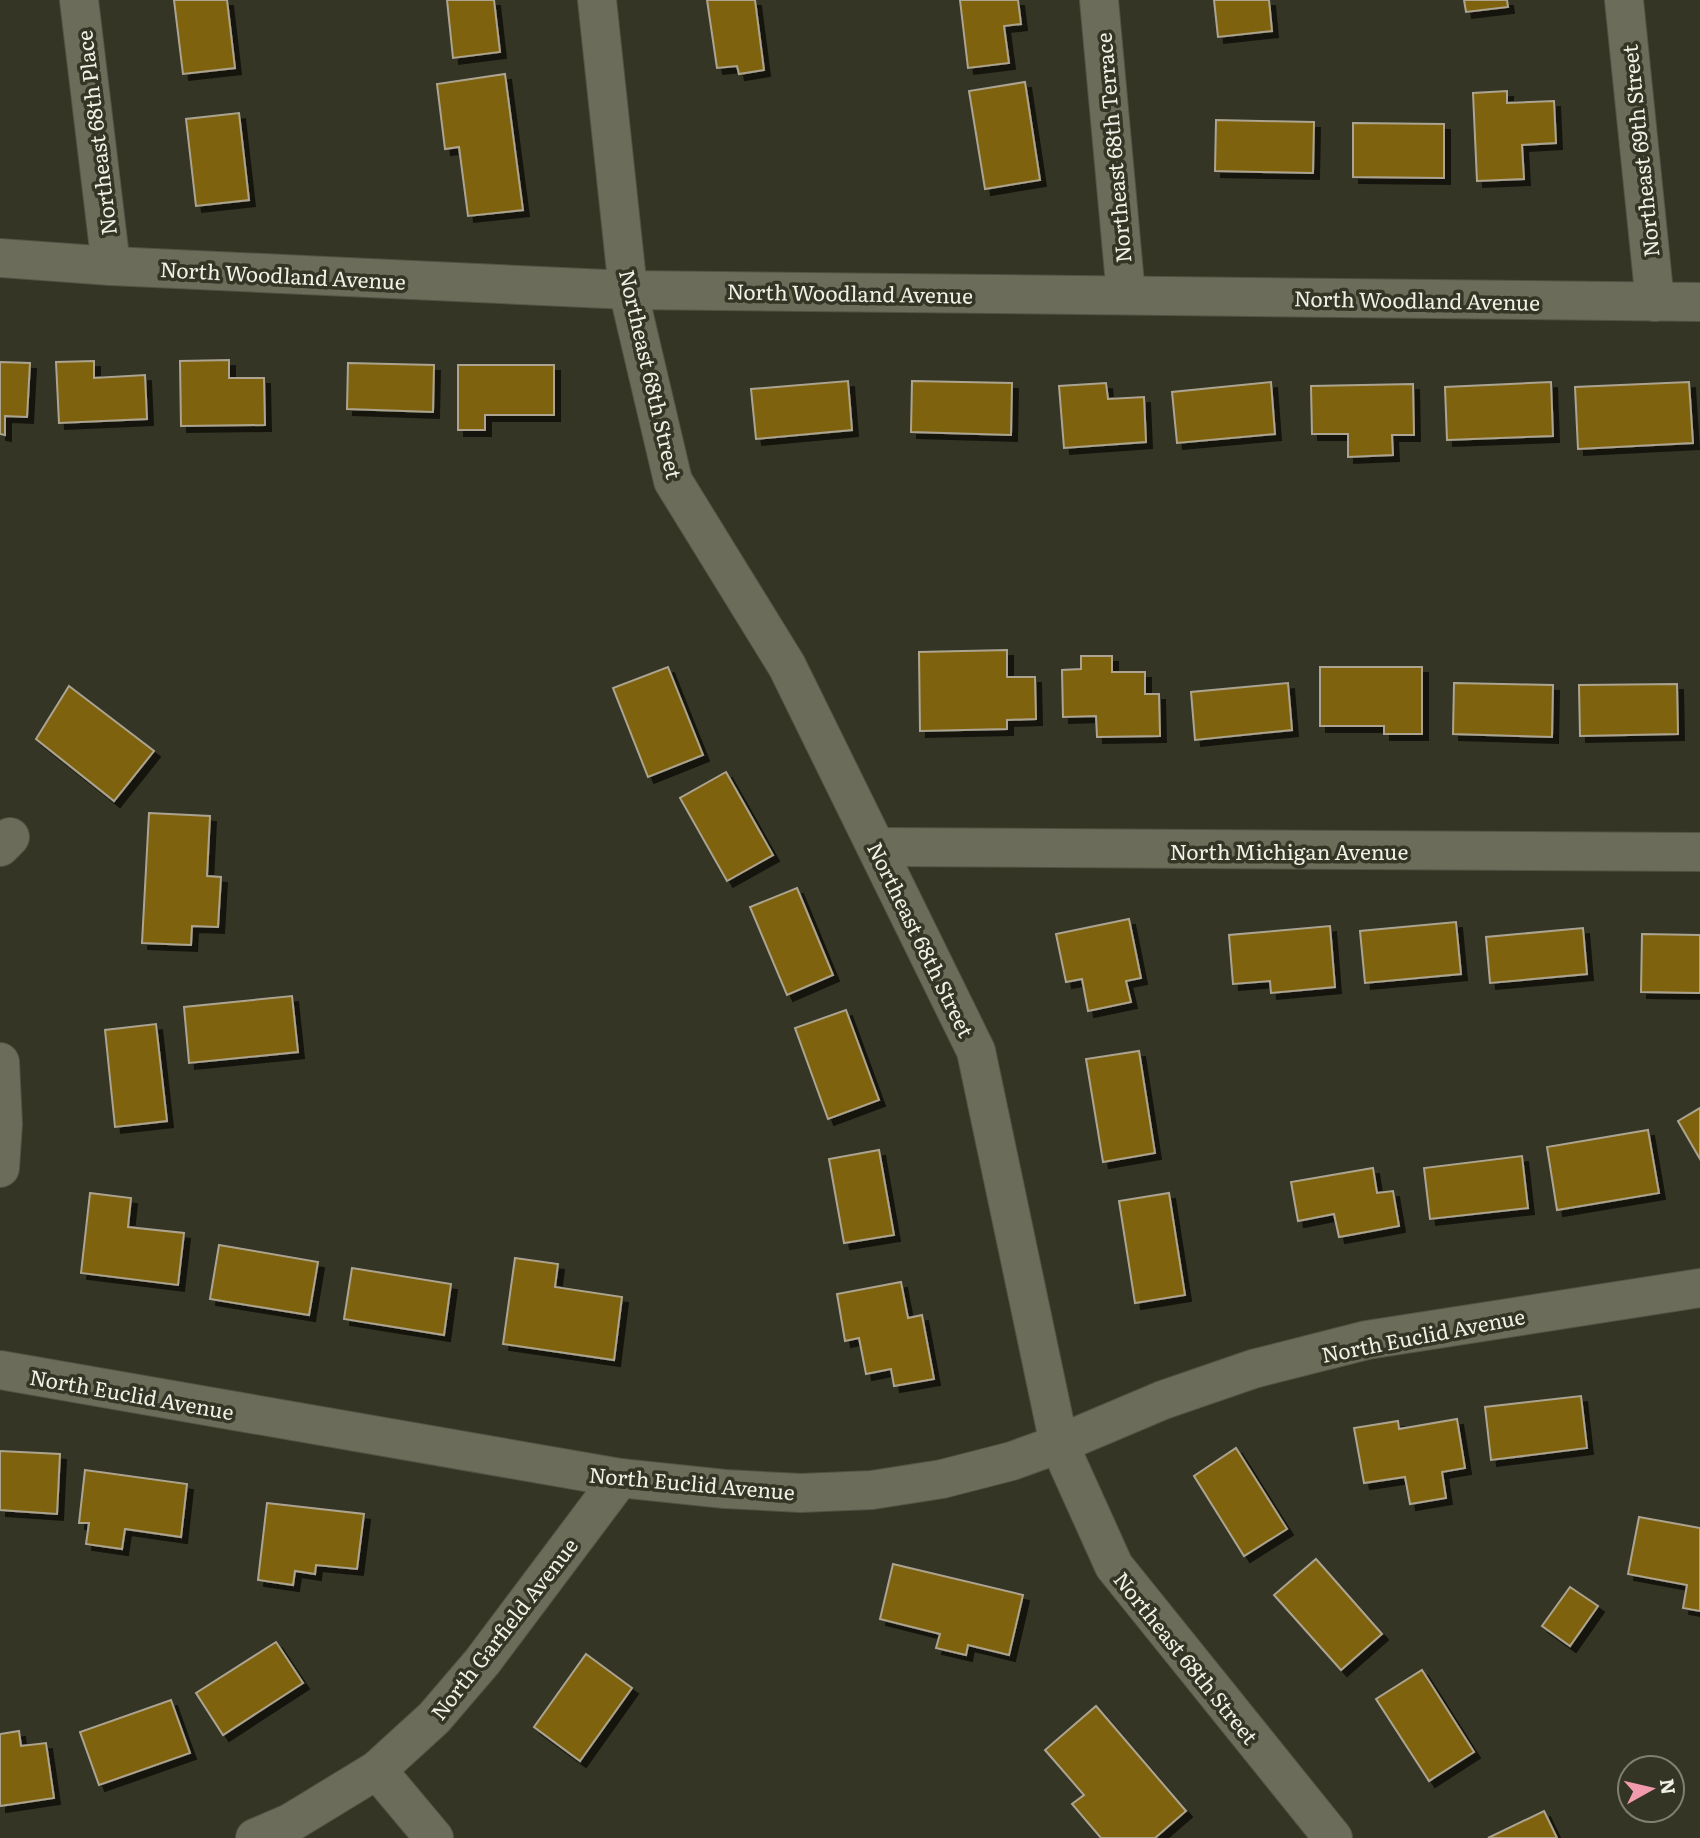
<svg xmlns="http://www.w3.org/2000/svg" width="1700" height="1838" font-family="Literata,serif">
	<defs>
		<filter id="shadow"><feDropShadow dx="6" dy="6" stdDeviation="0" flood-color="#0009"/></filter>
	</defs>
	<rect width="100%" height="100%" fill="#343524"/>
	<g fill="#7f6209" stroke="#aca491" stroke-width="2" filter="url(#shadow)">
		<polygon points="174,0 227,0 235,68 183,74"/>
		<polygon points="447,0 494,0 500,52 453,58"/>
		<polygon points="707,0 755,0 764,70 739,74 737,66 717,68"/>
		<polygon points="960,0 1018,0 1021,24 1004,26 1009,63 968,68"/>
		<polygon points="1214,0 1269,0 1272,31 1218,37"/>
		<polygon points="1464,0 1507,0 1508,7 1466,12"/>
		<polygon points="505,74 523,210 468,216 459,147 445,149 437,84"/>
		<polygon points="1025,82 1040,180 985,189 969,91"/>
		<polygon points="1507,91 1507,103 1554,101 1556,143 1522,145 1524,179 1477,181 1473,93"/>
		<polygon points="239,113 249,200 196,206 186,119"/>
		<polygon points="1216,120 1314,122 1313,173 1215,171"/>
		<polygon points="1353,123 1444,124 1444,178 1353,177"/>
		<polygon points="229,360 229,378 264,378 265,425 181,426 180,361"/>
		<polygon points="94,361 94,378 145,375 147,419 59,423 56,362"/>
		<polygon points="0,362 30,363 27,417 5,416 5,435 0,434"/>
		<polygon points="348,363 434,365 433,412 347,409"/>
		<polygon points="458,365 554,365 554,415 485,415 485,430 458,430"/>
		<polygon points="848,381 852,430 756,439 751,389"/>
		<polygon points="912,381 1012,383 1011,435 911,432"/>
		<polygon points="1271,382 1275,434 1177,443 1172,392"/>
		<polygon points="1551,382 1553,436 1447,440 1445,387"/>
		<polygon points="1689,382 1693,443 1578,449 1575,387"/>
		<polygon points="1106,383 1108,399 1144,397 1146,442 1064,448 1059,386"/>
		<polygon points="1413,384 1414,435 1392,435 1393,455 1348,457 1348,434 1312,434 1311,386"/>
		<polygon points="1007,650 1007,677 1035,677 1036,719 1007,720 1007,729 920,731 919,652"/>
		<polygon points="1081,656 1112,656 1112,672 1145,672 1145,694 1159,694 1160,736 1097,737 1096,716 1063,717 1062,670 1081,669"/>
		<polygon points="668,667 703,755 648,777 613,688"/>
		<polygon points="1320,667 1422,667 1422,734 1384,734 1384,726 1320,726"/>
		<polygon points="1288,683 1292,730 1195,740 1191,692"/>
		<polygon points="1454,683 1553,685 1552,737 1453,734"/>
		<polygon points="1677,684 1678,734 1580,736 1579,685"/>
		<polygon points="69,686 154,751 114,801 36,739"/>
		<polygon points="726,772 773,855 727,881 680,798"/>
		<polygon points="149,813 210,816 207,876 221,877 218,927 192,926 191,945 142,943"/>
		<polygon points="797,888 833,975 787,995 750,907"/>
		<polygon points="1129,919 1141,978 1126,981 1131,1002 1088,1011 1082,979 1066,982 1056,934"/>
		<polygon points="1456,922 1461,974 1365,983 1360,931"/>
		<polygon points="1330,926 1335,987 1271,993 1270,981 1233,984 1229,935"/>
		<polygon points="1583,928 1587,974 1490,983 1486,937"/>
		<polygon points="1642,934 1700,935 1700,993 1641,992"/>
		<polygon points="292,996 298,1052 189,1063 184,1007"/>
		<polygon points="846,1010 879,1100 828,1119 795,1028"/>
		<polygon points="156,1024 167,1121 115,1127 105,1030"/>
		<polygon points="1139,1051 1155,1153 1103,1162 1086,1059"/>
		<polygon points="1700,1108 1700,1159 1678,1121"/>
		<polygon points="1648,1130 1659,1193 1557,1210 1547,1147"/>
		<polygon points="879,1150 894,1235 844,1243 829,1159"/>
		<polygon points="1522,1156 1528,1208 1430,1219 1424,1168"/>
		<polygon points="1373,1168 1377,1193 1393,1191 1399,1226 1339,1237 1334,1214 1298,1221 1291,1182"/>
		<polygon points="90,1193 131,1198 128,1227 184,1233 178,1285 81,1273"/>
		<polygon points="1169,1193 1185,1295 1135,1303 1119,1201"/>
		<polygon points="219,1245 318,1262 309,1315 210,1299"/>
		<polygon points="515,1258 558,1264 555,1287 622,1297 614,1360 503,1344"/>
		<polygon points="352,1268 451,1284 444,1335 344,1319"/>
		<polygon points="901,1282 908,1318 922,1315 934,1379 894,1386 891,1369 866,1374 859,1338 845,1341 837,1294"/>
		<polygon points="1581,1396 1587,1448 1491,1460 1485,1407"/>
		<polygon points="1457,1419 1465,1468 1442,1472 1446,1498 1410,1504 1405,1477 1364,1483 1354,1428 1398,1421 1399,1429"/>
		<polygon points="1236,1448 1287,1529 1244,1556 1194,1476"/>
		<polygon points="0,1451 60,1454 57,1514 0,1510"/>
		<polygon points="85,1470 187,1484 181,1537 125,1529 122,1549 86,1544 89,1523 79,1523"/>
		<polygon points="267,1503 364,1514 357,1569 316,1565 315,1574 295,1571 293,1585 258,1580"/>
		<polygon points="1639,1517 1700,1528 1700,1611 1683,1608 1687,1585 1628,1574"/>
		<polygon points="1316,1559 1382,1634 1341,1670 1274,1595"/>
		<polygon points="893,1564 1023,1595 1009,1655 968,1645 966,1655 936,1648 940,1634 880,1619"/>
		<polygon points="1570,1587 1598,1606 1570,1646 1542,1626"/>
		<polygon points="276,1642 303,1683 223,1735 196,1693"/>
		<polygon points="586,1654 632,1688 580,1761 534,1727"/>
		<polygon points="1422,1670 1474,1752 1429,1781 1376,1699"/>
		<polygon points="171,1700 190,1753 99,1785 80,1732"/>
		<polygon points="1096,1706 1186,1811 1155,1838 1101,1838 1072,1804 1084,1795 1045,1750"/>
		<polygon points="19,1731 21,1746 46,1743 54,1798 0,1806 0,1734"/>
		<polygon points="1544,1811 1557,1838 1488,1838"/>
	</g>
	<g fill="none" stroke-linecap="round" stroke-linejoin="round">
		<defs>
			<g id="street">
				<polyline points="79,0 111,266"/>
				<polyline points="597,0 628,290 673,481 787,666 976,1051 1059,1444 1114,1566 1333,1838"/>
				<polyline points="1099,0 1126,295"/>
				<polyline points="1624,0 1655,302"/>
				<polyline points="0,258 111,266 628,290 1700,302"/>
				<polyline points="0,847 10,837"/>
				<polyline points="878,847 1700,852"/>
				<polyline points="0,1062 3,1124 0,1168"/>
				<polyline points="0,1370 620,1478 725,1489 801,1493 872,1490 942,1479 1012,1461 1059,1444 1163,1400 1253,1369 1367,1340 1700,1288"/>
				<polyline points="377,1770 434,1838"/>
				<polyline points="255,1838 290,1823 377,1770 434,1718 482,1662 620,1478"/>
			</g>
		</defs>
		<use href="#street" stroke="#535345" stroke-width="40"/>
		<use href="#street" stroke="#6c6c5a" stroke-width="38"/>
	</g>
	<g text-anchor="middle" dominant-baseline="central" stroke-width="7" stroke-linejoin="round" paint-order="stroke">
		<g font-size="21" fill="#f0f1e6" stroke="#343524">
			<text transform="translate(95 133) rotate(-97)">Northeast 68th Place</text>
			<text transform="translate(1112 148) rotate(-95)">Northeast 68th Terrace</text>
			<text transform="translate(1639 151) rotate(-96)">Northeast 69th Street</text>
			<text transform="translate(283 274) rotate(3)">North Woodland Avenue</text>
			<text transform="translate(850 292) rotate(1)">North Woodland Avenue</text>
			<text transform="translate(1417 299) rotate(1)">North Woodland Avenue</text>
			<text transform="translate(652 374) rotate(77)">Northeast 68th Street</text>
			<text x="1289" y="850">North Michigan Avenue</text>
			<text transform="translate(922 939) rotate(64)">Northeast 68th Street</text>
			<text transform="translate(1423 1334) rotate(-11)">North Euclid Avenue</text>
			<text transform="translate(132 1393) rotate(10)">North Euclid Avenue</text>
			<text transform="translate(692 1482) rotate(5)">North Euclid Avenue</text>
			<text transform="translate(503 1628) rotate(-52)">North Garfield Avenue</text>
			<text transform="translate(1187 1657) rotate(51)">Northeast 68th Street</text>
		</g>
	</g>
	<g transform="translate(1651 1789) rotate(82)"><circle r="33" fill="#343524" stroke="#7f8072" stroke-width="2"/>
	<path d="M0-5L12 26L0 18L-12 26Z" fill="#f29aae"/>
	<text y="-10" font-size="19" font-weight="bold" text-anchor="middle" fill="#f0f1e6">N</text>
	</g>
</svg>
